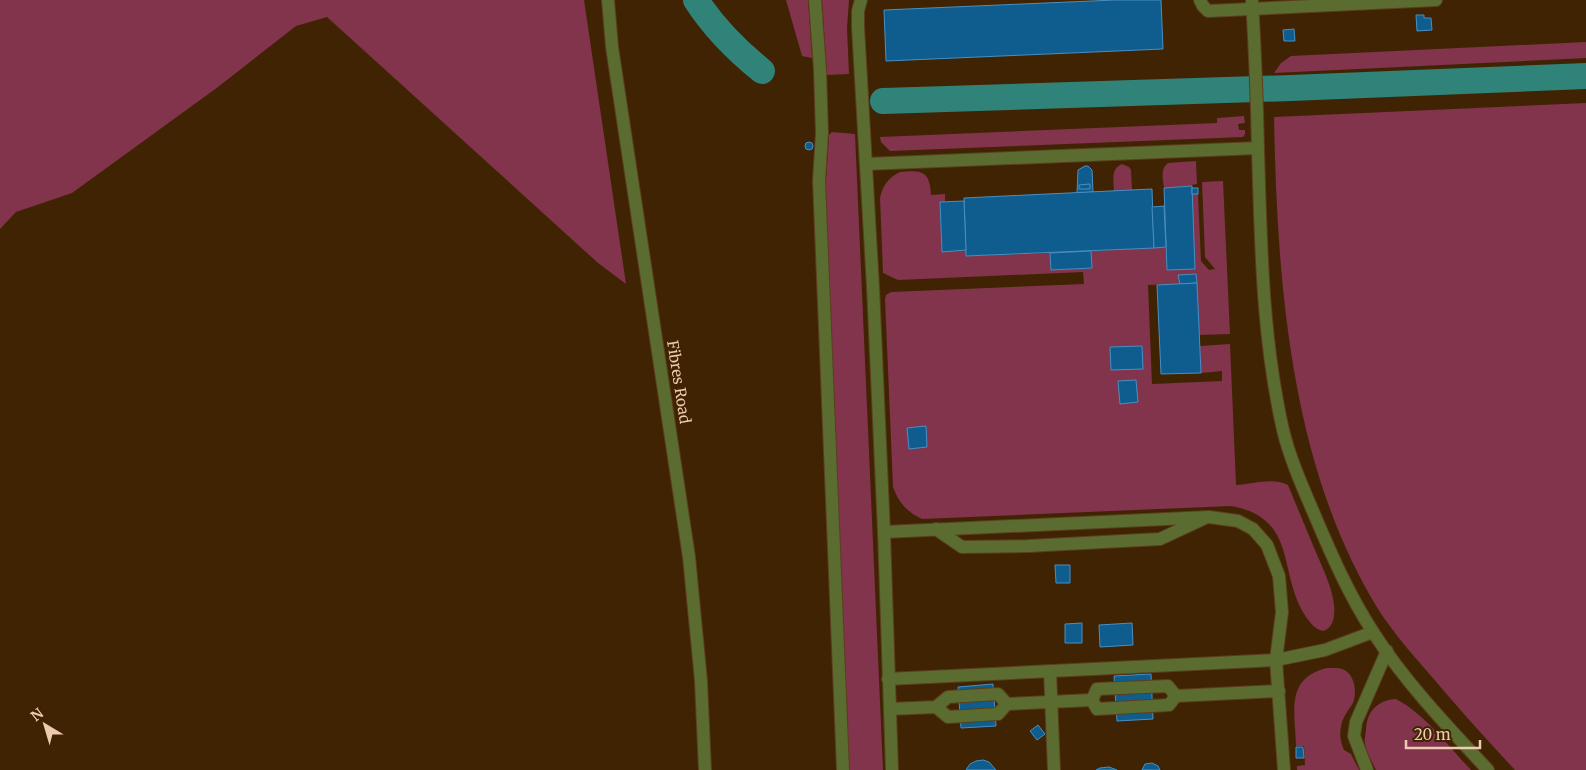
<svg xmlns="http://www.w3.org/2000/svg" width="1586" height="770" font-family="Merriweather,serif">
	<rect width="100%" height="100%" fill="#402302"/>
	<g fill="#81344c">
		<polygon points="0,0 584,0 626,284 598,263 327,17 296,26 218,87 72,193 16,212 0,229"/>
		<polygon points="786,0 808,0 812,58 802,56"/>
		<polygon points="822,0 849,0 847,28 849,74 827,75"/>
		<polygon points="1586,42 1586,58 1274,73 1281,63 1291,56"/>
		<path d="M1586 103V770H1515C1487 740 1459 709 1432 677 1413 655 1394 634 1378 609 1290 466 1277 281 1274 117Z"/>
		<polygon points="1244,116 1245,123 1238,124 1239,130 1245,130 1245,134 1243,137 890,151 881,142 880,137 1217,123 1217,118"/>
		<polygon points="832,132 855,134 883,770 849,770 824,210 829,135"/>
		<path d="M1196 161 1197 184 1192 185V186L1164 188C1163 179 1160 169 1168 163Z"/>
		<path d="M1122 164 1129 167 1131 170 1132 190 1114 191C1114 181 1110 169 1122 164Z"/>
		<path d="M900 172C922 170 930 171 931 195L945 194V202L940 203 942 251 966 250 967 256 1050 253 1051 270 1092 268 1091 251 1166 247 1167 270 1192 194H1198L1201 261 1209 270 1215 269 1205 257 1202 182 1223 181 1230 334 1199 335 1196 274 1178 275 1180 284 1148 285 1152 384 1222 381V371L1201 373 1200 346 1230 344 1236 485C1252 484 1273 477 1288 485 1297 507 1306 528 1315 550 1322 567 1332 586 1334 605 1335 615 1334 628 1323 631 1315 629 1311 624 1306 617 1277 574 1299 518 1231 506L922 519C907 512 899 503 893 487L885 299 886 295 891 292 1084 284 1083 272 898 280 883 273 880 198C883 185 888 178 900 172Z"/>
		<path d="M1327 668C1333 668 1341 667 1346 671 1355 677 1357 693 1353 703 1348 711 1342 718 1341 727 1339 736 1341 743 1344 750L1351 754 1359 770H1297V766L1305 765 1304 746H1296C1295 712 1285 678 1327 668Z"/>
		<path d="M1396 699C1426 715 1448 746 1471 770H1376C1372 762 1367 753 1365 744 1364 739 1366 734 1366 729 1367 711 1378 700 1396 699Z"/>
	</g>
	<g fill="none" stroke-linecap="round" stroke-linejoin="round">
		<g stroke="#308378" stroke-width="26">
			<path d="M696 0C714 28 736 50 762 71"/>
			<polyline points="883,101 1291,88 1586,76"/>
		</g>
	</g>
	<g fill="#0e5d8e" stroke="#498fc3">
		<polygon points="1115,0 1161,0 1163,49 886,61 884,10"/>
		<polygon points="1416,15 1424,15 1424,18 1431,18 1432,30 1417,31"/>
		<polygon points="1294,29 1295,41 1284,41 1283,30"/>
		<circle cx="809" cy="146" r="4"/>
		<polygon points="1085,166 1088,166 1092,170 1093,192 1077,193 1078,170"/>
		<polygon points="1090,184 1090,189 1079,189 1079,185"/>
		<polygon points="1192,186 1195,269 1167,270 1164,188"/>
		<rect x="1192" y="188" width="6" height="6"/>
		<polygon points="1152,189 1154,248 966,256 964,198"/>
		<polygon points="964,201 966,250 942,252 940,202"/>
		<polygon points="1164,206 1166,247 1154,248 1152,207"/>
		<polygon points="1091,251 1092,268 1051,270 1050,253"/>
		<polygon points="1196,274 1197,283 1180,284 1178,275"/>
		<polygon points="1197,283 1201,373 1161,374 1157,285"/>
		<polygon points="1142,346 1143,369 1111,370 1110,347"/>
		<polygon points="1136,380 1138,402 1120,404 1118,381"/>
		<polygon points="926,426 927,447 909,449 907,428"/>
		<polygon points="1055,565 1070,565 1070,583 1056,583"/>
		<polygon points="1082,623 1082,643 1065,643 1065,624"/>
		<polygon points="1132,623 1133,645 1100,647 1099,625"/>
		<polygon points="1151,674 1153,719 1117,721 1114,676"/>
		<polygon points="993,684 996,726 961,728 958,687"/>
		<polygon points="1038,725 1045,734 1037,740 1030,731"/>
		<polygon points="1296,747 1303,747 1304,758 1296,758"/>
		<polygon points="983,760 989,762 996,770 966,770 970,764 976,761"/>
		<polygon points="1152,763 1158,766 1160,770 1142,770 1145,764"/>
		<polygon points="1109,767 1117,770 1096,770 1100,768"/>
	</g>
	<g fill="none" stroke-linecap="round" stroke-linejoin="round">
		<defs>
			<g id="minor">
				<polyline points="608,0 612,47 689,557 701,681 705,770"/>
				<polyline points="815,0 820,70 822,133 819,181 843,770"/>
				<polyline points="861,0 858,11 858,27 873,287 884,532 892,770"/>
				<polyline points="1200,0 1203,6 1208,11 1436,0"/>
				<path d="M1252 0C1255 50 1257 101 1258 151 1261 245 1262 337 1283 430 1290 459 1303 488 1315 516 1332 556 1349 595 1373 632 1405 682 1448 727 1488 770"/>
				<polyline points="866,164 1258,148"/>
				<polyline points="936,529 962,547 1028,546 1160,539 1203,519"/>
				<polyline points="884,532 1209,517 1238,521 1253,529 1267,545 1279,576 1282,612 1276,660 1284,770"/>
				<polyline points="1050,671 1054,770"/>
				<polyline points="888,679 1276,660 1325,650 1373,632"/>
				<polyline points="1092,700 1097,709 1169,705 1176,696 1279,691"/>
				<polyline points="1092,700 1097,689 1168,686 1176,696"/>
				<polyline points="936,707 948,717 998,714 1007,704 1092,700"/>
				<polyline points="890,709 936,707 948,697 998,694 1007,704"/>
				<polyline points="1367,770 1354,736 1356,722 1387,651"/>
			</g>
		</defs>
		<use href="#minor" stroke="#5c3e1e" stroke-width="14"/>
		<use href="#minor" stroke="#5b6c30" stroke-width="12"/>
	</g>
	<g text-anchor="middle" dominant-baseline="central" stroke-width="4.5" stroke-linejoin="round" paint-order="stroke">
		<g font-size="15" fill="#eccbaf" stroke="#402302">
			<text transform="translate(679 382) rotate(81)">Fibres Road</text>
		</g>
	</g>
	<g transform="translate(45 725) rotate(322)" stroke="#402302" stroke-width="4" paint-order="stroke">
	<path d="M0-4L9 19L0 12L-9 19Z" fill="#eccbaf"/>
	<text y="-8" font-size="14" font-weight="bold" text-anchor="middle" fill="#eccbaf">N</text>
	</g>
	<path d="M1406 740v8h74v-8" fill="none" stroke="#eccbaf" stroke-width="2.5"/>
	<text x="1414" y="740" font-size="15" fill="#eccbaf" stroke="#402302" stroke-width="4" paint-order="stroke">20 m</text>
</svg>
